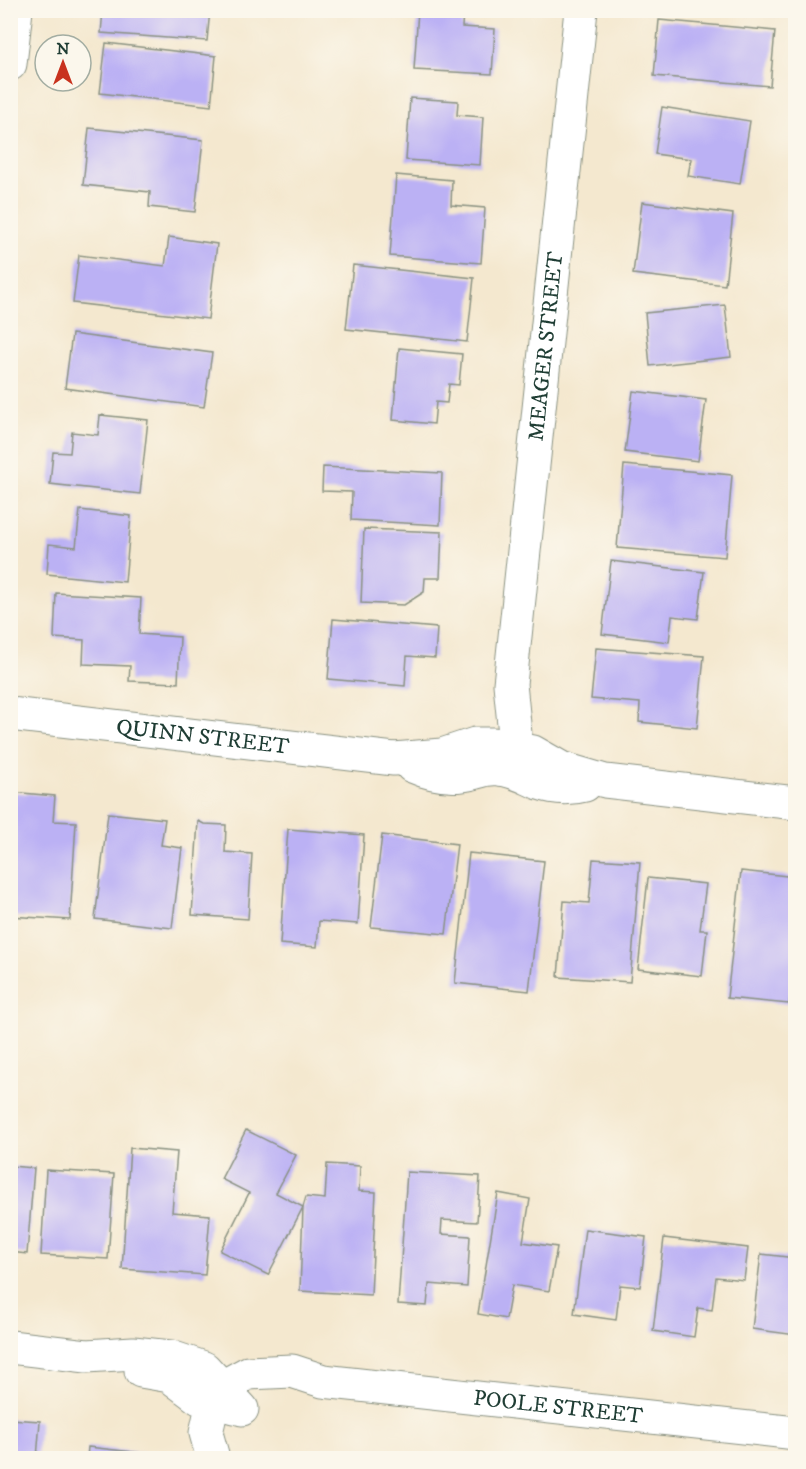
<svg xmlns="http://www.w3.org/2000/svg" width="806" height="1469" font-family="'IM FELL DW Pica',serif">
	<rect width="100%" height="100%" fill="#fbf7ec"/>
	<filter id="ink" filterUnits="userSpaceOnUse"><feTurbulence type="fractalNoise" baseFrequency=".0167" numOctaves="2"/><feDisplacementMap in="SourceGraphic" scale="12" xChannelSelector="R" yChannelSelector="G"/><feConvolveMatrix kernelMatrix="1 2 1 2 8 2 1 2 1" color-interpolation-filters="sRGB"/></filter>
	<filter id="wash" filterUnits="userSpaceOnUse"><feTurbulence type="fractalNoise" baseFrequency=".008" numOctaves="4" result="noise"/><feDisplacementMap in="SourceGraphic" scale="24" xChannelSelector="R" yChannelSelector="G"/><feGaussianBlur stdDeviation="1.35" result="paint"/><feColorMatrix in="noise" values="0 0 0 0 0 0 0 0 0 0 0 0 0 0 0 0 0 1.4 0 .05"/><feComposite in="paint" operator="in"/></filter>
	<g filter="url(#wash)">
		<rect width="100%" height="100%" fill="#f4e8cf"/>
		<g id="blocks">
			<g fill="#bbb1f4">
				<polygon points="103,10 210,10 207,41 101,33"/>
				<polygon points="418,10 463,10 462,27 495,29 492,74 414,70"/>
				<polygon points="745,10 796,10 796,17 745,14"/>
				<polygon points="659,20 775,31 770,86 654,76"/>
				<polygon points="106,43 216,56 211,106 100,93"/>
				<polygon points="410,98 458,101 457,115 483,117 480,165 406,160"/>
				<polygon points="662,107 750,121 740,184 688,176 691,159 655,154"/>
				<polygon points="89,128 203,140 195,212 149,207 150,192 83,185"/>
				<polygon points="396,175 452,180 451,205 485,208 481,263 390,256"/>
				<polygon points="642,202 733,214 725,285 633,274"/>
				<polygon points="169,237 217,244 208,319 73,303 79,255 165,266"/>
				<polygon points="353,265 474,278 467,342 346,329"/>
				<polygon points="725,305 731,357 650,366 645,313"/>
				<polygon points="72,334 212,353 204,407 65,388"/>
				<polygon points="399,348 462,354 459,385 449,384 447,403 436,402 434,424 393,420"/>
				<polygon points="633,391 706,400 698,461 625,452"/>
				<polygon points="100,415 148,420 140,494 50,484 53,452 70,453 72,432 98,435"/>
				<polygon points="624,465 732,475 725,557 617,548"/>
				<polygon points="323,467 442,473 440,525 351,520 352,492 322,491"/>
				<polygon points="80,510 131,516 125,582 47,574 49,544 76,547"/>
				<polygon points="364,529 442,532 440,578 425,578 424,592 404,605 361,603"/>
				<polygon points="611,561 704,572 698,619 672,616 669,642 602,634"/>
				<polygon points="56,593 141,598 139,634 180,637 178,683 129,681 130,666 83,664 84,640 54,638"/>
				<polygon points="333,619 437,628 435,658 407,656 405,686 328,679"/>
				<polygon points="596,648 704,656 697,728 639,722 640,703 591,699"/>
				<polygon points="11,792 55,796 53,821 76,822 70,920 10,916"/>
				<polygon points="108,813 165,819 161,845 182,848 172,928 95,919"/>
				<polygon points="198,821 204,824 226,825 225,852 252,854 248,919 192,915"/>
				<polygon points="288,829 364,835 358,924 319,921 317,947 280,944"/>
				<polygon points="382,835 457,844 446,934 371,927"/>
				<polygon points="469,853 544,861 529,991 455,983"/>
				<polygon points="593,859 640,862 630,982 558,977 564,901 589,903"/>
				<polygon points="741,871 796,877 796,947 789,1004 727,998"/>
				<polygon points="648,878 706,884 700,930 707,930 702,976 638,969"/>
				<polygon points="246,1130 296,1155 276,1193 303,1207 268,1275 220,1251 249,1193 221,1179"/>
				<polygon points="130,1148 177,1152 172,1212 210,1215 205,1275 122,1269"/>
				<polygon points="327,1164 360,1166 359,1191 376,1192 371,1295 300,1291 303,1207 306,1197 325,1199"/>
				<polygon points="10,1166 34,1168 27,1254 10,1252"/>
				<polygon points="46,1170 114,1174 108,1259 41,1255"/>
				<polygon points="407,1172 480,1176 477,1222 442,1220 441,1234 470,1236 467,1287 429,1284 427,1306 398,1304"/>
				<polygon points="498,1193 530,1199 523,1242 557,1247 549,1291 512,1285 506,1319 478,1314"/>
				<polygon points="585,1229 646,1237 640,1287 620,1285 616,1320 574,1314"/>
				<polygon points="664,1238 748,1248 744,1280 716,1277 712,1310 698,1308 694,1337 653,1331"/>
				<polygon points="761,1254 796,1258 796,1335 752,1329"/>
				<polygon points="10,1419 40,1421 37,1458 10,1458"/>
				<polygon points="88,1447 151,1454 150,1458 87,1458"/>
			</g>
		</g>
	</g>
	<g filter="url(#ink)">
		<use href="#blocks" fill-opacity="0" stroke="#8a9282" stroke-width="1.5"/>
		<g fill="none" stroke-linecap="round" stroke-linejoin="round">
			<defs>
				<g id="street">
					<polyline points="10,64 16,10"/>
					<path id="s1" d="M10 714 394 759 442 755 475 744H493L533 752 561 768 605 781 796 803"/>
					<path d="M412 766C428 773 445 777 462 775 475 774 485 767 499 769 514 770 525 777 539 783 553 788 570 789 585 785"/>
					<path id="s2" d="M501 769 513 747 515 734 510 684 581 10"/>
					<polyline points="10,1347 87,1356 133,1353 171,1357 204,1368 242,1409"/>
					<polyline points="141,1371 170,1376 199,1398 234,1407"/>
					<path id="s3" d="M213 1458 206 1433 213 1402 222 1387 248 1373 292 1371 323 1381 796 1433"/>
				</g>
			</defs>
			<use href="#street" stroke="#8a9282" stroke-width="35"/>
			<use href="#street" stroke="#fff" stroke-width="33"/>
		</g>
	</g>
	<g text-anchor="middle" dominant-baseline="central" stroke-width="4.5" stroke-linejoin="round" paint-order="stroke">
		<g font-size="22" fill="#1f3d34" stroke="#fbf7ec">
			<text stroke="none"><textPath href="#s2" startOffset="428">MEAGER STREET</textPath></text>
			<text stroke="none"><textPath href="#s1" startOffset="194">QUINN STREET</textPath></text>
			<text stroke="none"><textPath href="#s3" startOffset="418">POOLE STREET</textPath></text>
		</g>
	</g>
	<rect width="806" height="1469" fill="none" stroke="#fbf7ec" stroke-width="36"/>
	<g transform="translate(63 63)"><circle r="28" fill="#fbf7ec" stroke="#a3ada2" stroke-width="1.5"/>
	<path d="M0-4.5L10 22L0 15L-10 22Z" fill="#c8321e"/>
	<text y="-9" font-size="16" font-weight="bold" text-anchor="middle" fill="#1f3d34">N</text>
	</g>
</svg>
